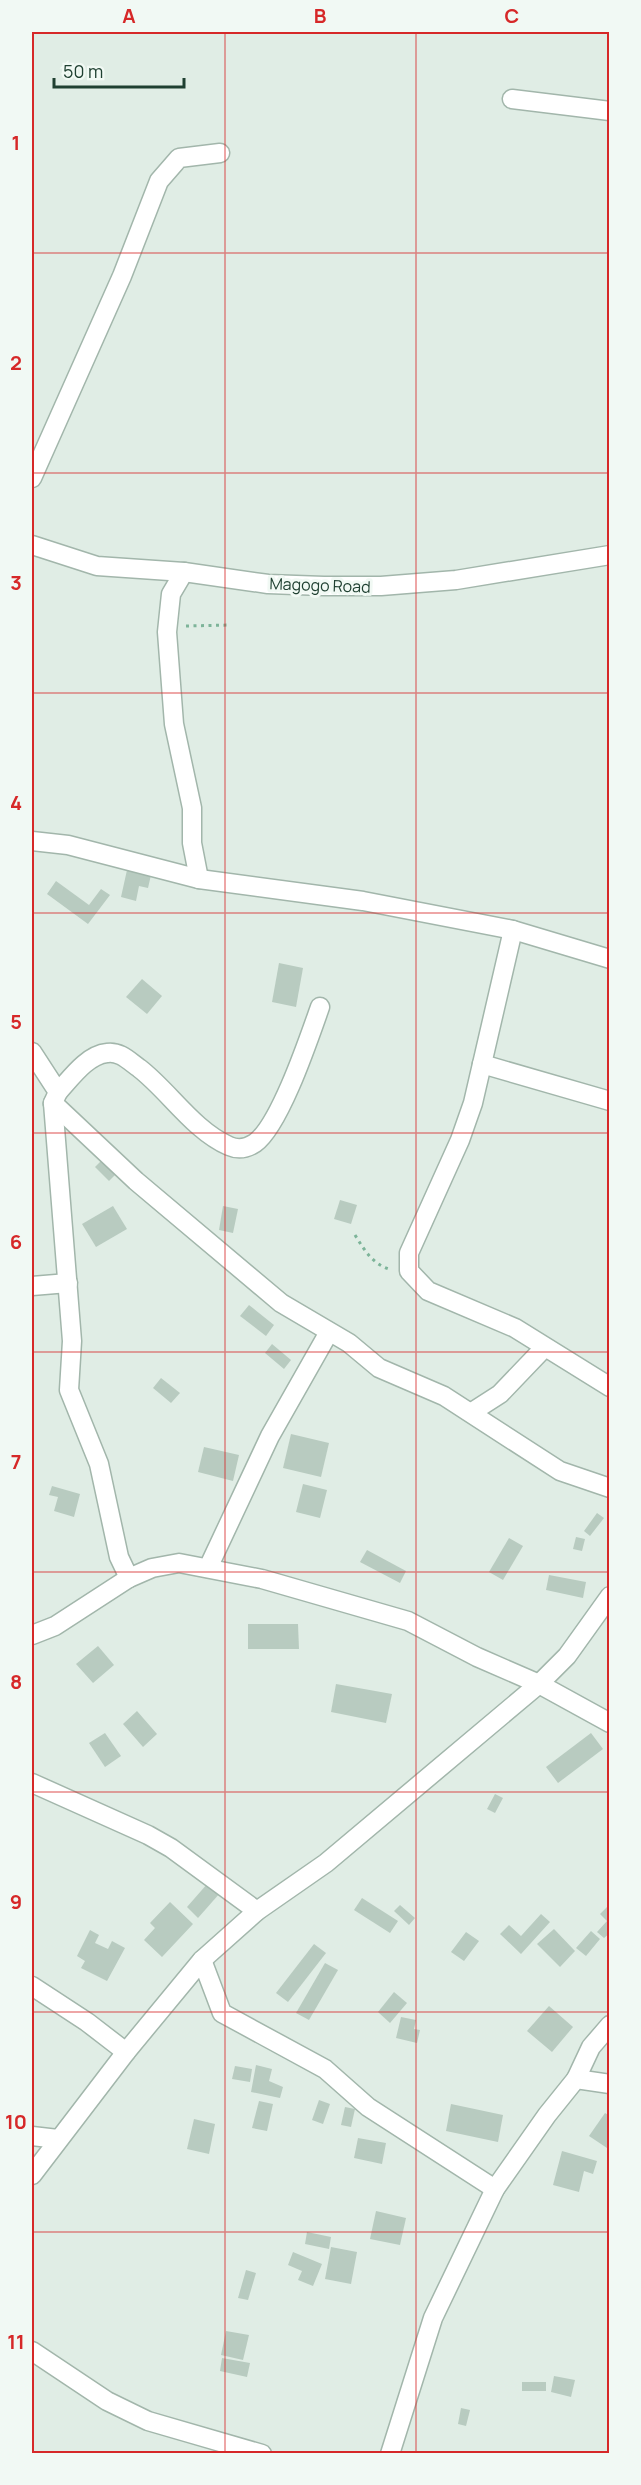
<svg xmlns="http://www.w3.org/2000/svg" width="641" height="2485" font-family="Manrope,sans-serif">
	<rect width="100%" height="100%" fill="#e0ede5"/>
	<g fill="#b8cbc0">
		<polygon points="127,870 151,875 148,888 139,886 136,901 121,897"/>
		<polygon points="56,881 89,905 101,889 110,895 88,924 47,894"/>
		<polygon points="279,963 303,968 296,1007 272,1002"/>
		<polygon points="142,979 162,996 147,1014 126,997"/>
		<polygon points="103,1159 117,1173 109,1181 95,1167"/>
		<polygon points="340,1200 357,1205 351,1224 334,1219"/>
		<polygon points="113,1206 127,1229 96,1247 82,1224"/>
		<polygon points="223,1206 238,1209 233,1233 219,1230"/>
		<polygon points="249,1305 274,1325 266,1336 240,1316"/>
		<polygon points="272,1344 291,1360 284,1369 265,1353"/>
		<polygon points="161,1378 180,1393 171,1403 153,1388"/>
		<polygon points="291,1434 329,1443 321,1477 283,1468"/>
		<polygon points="204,1447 239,1455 233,1481 198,1472"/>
		<polygon points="303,1484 327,1490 320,1518 296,1512"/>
		<polygon points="52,1486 80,1494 74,1517 54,1511 58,1497 49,1495"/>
		<polygon points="597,1513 604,1518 590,1536 584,1531"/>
		<polygon points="576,1537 585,1539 582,1551 573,1549"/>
		<polygon points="509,1538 523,1546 503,1580 489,1572"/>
		<polygon points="367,1550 406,1571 400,1583 360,1562"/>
		<polygon points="549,1575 586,1582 583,1598 546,1590"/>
		<polygon points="248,1624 298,1624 299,1649 248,1649"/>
		<polygon points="98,1646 114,1665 93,1683 76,1664"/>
		<polygon points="336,1684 392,1694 386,1723 331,1712"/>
		<polygon points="137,1711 157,1734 143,1747 123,1724"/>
		<polygon points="105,1733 121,1756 105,1767 89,1743"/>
		<polygon points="591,1733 603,1749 558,1783 546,1767"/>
		<polygon points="495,1794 503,1798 495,1813 487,1809"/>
		<polygon points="208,1883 220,1893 198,1918 187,1907"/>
		<polygon points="362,1898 398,1921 390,1933 354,1910"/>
		<polygon points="170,1902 193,1924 162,1957 144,1940 155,1928 150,1923"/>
		<polygon points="400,1905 415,1918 409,1925 394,1911"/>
		<polygon points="607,1907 610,1909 610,1933 604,1938 597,1932 607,1921 600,1914"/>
		<polygon points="541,1914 550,1922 521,1954 500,1934 509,1925 521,1936"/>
		<polygon points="554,1929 575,1951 560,1967 537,1944"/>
		<polygon points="90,1930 99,1935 95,1943 108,1949 112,1941 125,1948 107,1981 81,1968 85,1961 77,1956"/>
		<polygon points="591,1931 600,1939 586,1956 576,1948"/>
		<polygon points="466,1932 479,1941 464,1961 451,1952"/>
		<polygon points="314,1944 326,1953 288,2002 276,1993"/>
		<polygon points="325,1963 338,1970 309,2020 296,2013"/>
		<polygon points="394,1992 407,2003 390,2023 378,2012"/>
		<polygon points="549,2006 573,2027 552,2052 527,2031"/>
		<polygon points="401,2017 416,2020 414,2029 420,2030 417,2043 396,2038"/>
		<polygon points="256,2065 272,2069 269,2081 283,2087 280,2098 251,2092"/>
		<polygon points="235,2066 252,2069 250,2082 232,2079"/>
		<polygon points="319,2100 330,2104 323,2124 312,2120"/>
		<polygon points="259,2101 273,2104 267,2131 252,2128"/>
		<polygon points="451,2104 503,2115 498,2142 446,2131"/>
		<polygon points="345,2107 355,2109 351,2127 341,2125"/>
		<polygon points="605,2113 610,2116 610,2150 589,2136"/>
		<polygon points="194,2119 215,2124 209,2154 187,2149"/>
		<polygon points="358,2138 386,2143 382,2164 354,2158"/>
		<polygon points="562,2151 597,2161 593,2174 584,2171 579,2192 553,2185"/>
		<polygon points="376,2211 406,2218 400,2245 370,2239"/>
		<polygon points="307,2232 331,2237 329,2249 305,2244"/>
		<polygon points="331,2247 357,2252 351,2284 325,2279"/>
		<polygon points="293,2252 322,2264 313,2286 298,2280 302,2271 288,2265"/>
		<polygon points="246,2270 256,2273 248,2300 238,2298"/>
		<polygon points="226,2331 249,2335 243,2360 221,2355"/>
		<polygon points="222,2358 250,2363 247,2377 220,2371"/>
		<polygon points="554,2376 575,2380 571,2397 551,2392"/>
		<rect x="522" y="2382" width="24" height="9"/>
		<polygon points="461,2408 470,2410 466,2426 458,2424"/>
	</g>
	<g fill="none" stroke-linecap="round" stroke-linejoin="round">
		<defs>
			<g id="minor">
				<polyline points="512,99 610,111"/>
				<polyline points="32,478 122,276 159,181 179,158 220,153"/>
				<polyline points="32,545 97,566 184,572 268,584 324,586 381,586 456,580 610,555"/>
				<polyline points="184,572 171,594 167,632 174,724 192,808 192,843 199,879"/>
				<polyline points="32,841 68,845 199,879 363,901 513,930 610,959"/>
				<polyline points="513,930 473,1103 460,1140 409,1253 409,1271 428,1291 515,1328 610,1387"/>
				<polyline points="32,1052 58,1092 53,1103 136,1181 281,1303 349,1343 379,1368 444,1396 560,1471 610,1488"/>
				<polyline points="482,1064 610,1101"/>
				<path d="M58 1092C71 1078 87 1055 107 1053 120 1051 129 1061 139 1068 169 1091 193 1130 229 1146 238 1150 246 1149 255 1143 280 1125 309 1038 320 1007"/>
				<polyline points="53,1103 72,1341 69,1390 99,1464 119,1557 129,1578"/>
				<polyline points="32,1286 68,1283"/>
				<polyline points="472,1412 500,1394 544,1348"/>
				<polyline points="208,1568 270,1436 329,1332"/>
				<polyline points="32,1635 55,1626 129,1578 152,1568 179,1563 262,1579 408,1621 477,1657 539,1684 610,1723"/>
				<polyline points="32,1783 148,1835 171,1848 257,1911"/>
				<polyline points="202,1960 222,2013 325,2069 368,2107 495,2189"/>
				<polyline points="32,1986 87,2022 126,2052"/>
				<polyline points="576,2079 591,2047 610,2025"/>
				<polyline points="32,2136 58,2139"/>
				<polyline points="32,2175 126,2052 202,1960 257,1911 326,1863 539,1684 567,1656 610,1596"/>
				<polyline points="32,2351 107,2401 148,2421 262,2454"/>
				<polyline points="390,2454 433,2318 495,2189 547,2115 576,2079 610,2084"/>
			</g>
		</defs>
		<use href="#minor" stroke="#a2b6ab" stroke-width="21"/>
		<g stroke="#7db499" stroke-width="3" stroke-dasharray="3 4.5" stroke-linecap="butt">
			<polyline points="186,626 229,625"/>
			<path d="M355 1235C365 1251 373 1265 392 1270"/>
		</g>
		<use href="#minor" stroke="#fff" stroke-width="18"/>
	</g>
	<path fill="none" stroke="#d62828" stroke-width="1.5" stroke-opacity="0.55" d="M225 32V2454M416 32V2454M32 253H610M32 473H610M32 693H610M32 913H610M32 1133H610M32 1352H610M32 1572H610M32 1792H610M32 2012H610M32 2232H610"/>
	<g text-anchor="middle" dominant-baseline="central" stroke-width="6" stroke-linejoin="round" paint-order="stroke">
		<g font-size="16" fill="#1f4031" stroke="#f1f9f4">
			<text transform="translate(320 585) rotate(2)">Magogo Road</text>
		</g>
	</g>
	<rect width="641" height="2485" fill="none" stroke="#f1f9f4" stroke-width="66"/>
	<path d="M54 78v9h130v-9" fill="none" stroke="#1f4031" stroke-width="3"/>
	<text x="63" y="78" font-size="18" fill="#1f4031" stroke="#f1f9f4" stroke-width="4.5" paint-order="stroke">50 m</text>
	<rect x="33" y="33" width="575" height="2419" fill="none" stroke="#d62828" stroke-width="2"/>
	<g font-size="20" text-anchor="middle" font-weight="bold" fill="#d62828">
		<text x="129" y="23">A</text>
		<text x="320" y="23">B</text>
		<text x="512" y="23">C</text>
		<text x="16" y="150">1</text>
		<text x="16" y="370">2</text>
		<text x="16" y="590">3</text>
		<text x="16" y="810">4</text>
		<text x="16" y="1029">5</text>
		<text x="16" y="1249">6</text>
		<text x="16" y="1469">7</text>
		<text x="16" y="1689">8</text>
		<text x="16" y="1909">9</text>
		<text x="16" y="2129">10</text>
		<text x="16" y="2349">11</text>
	</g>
</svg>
